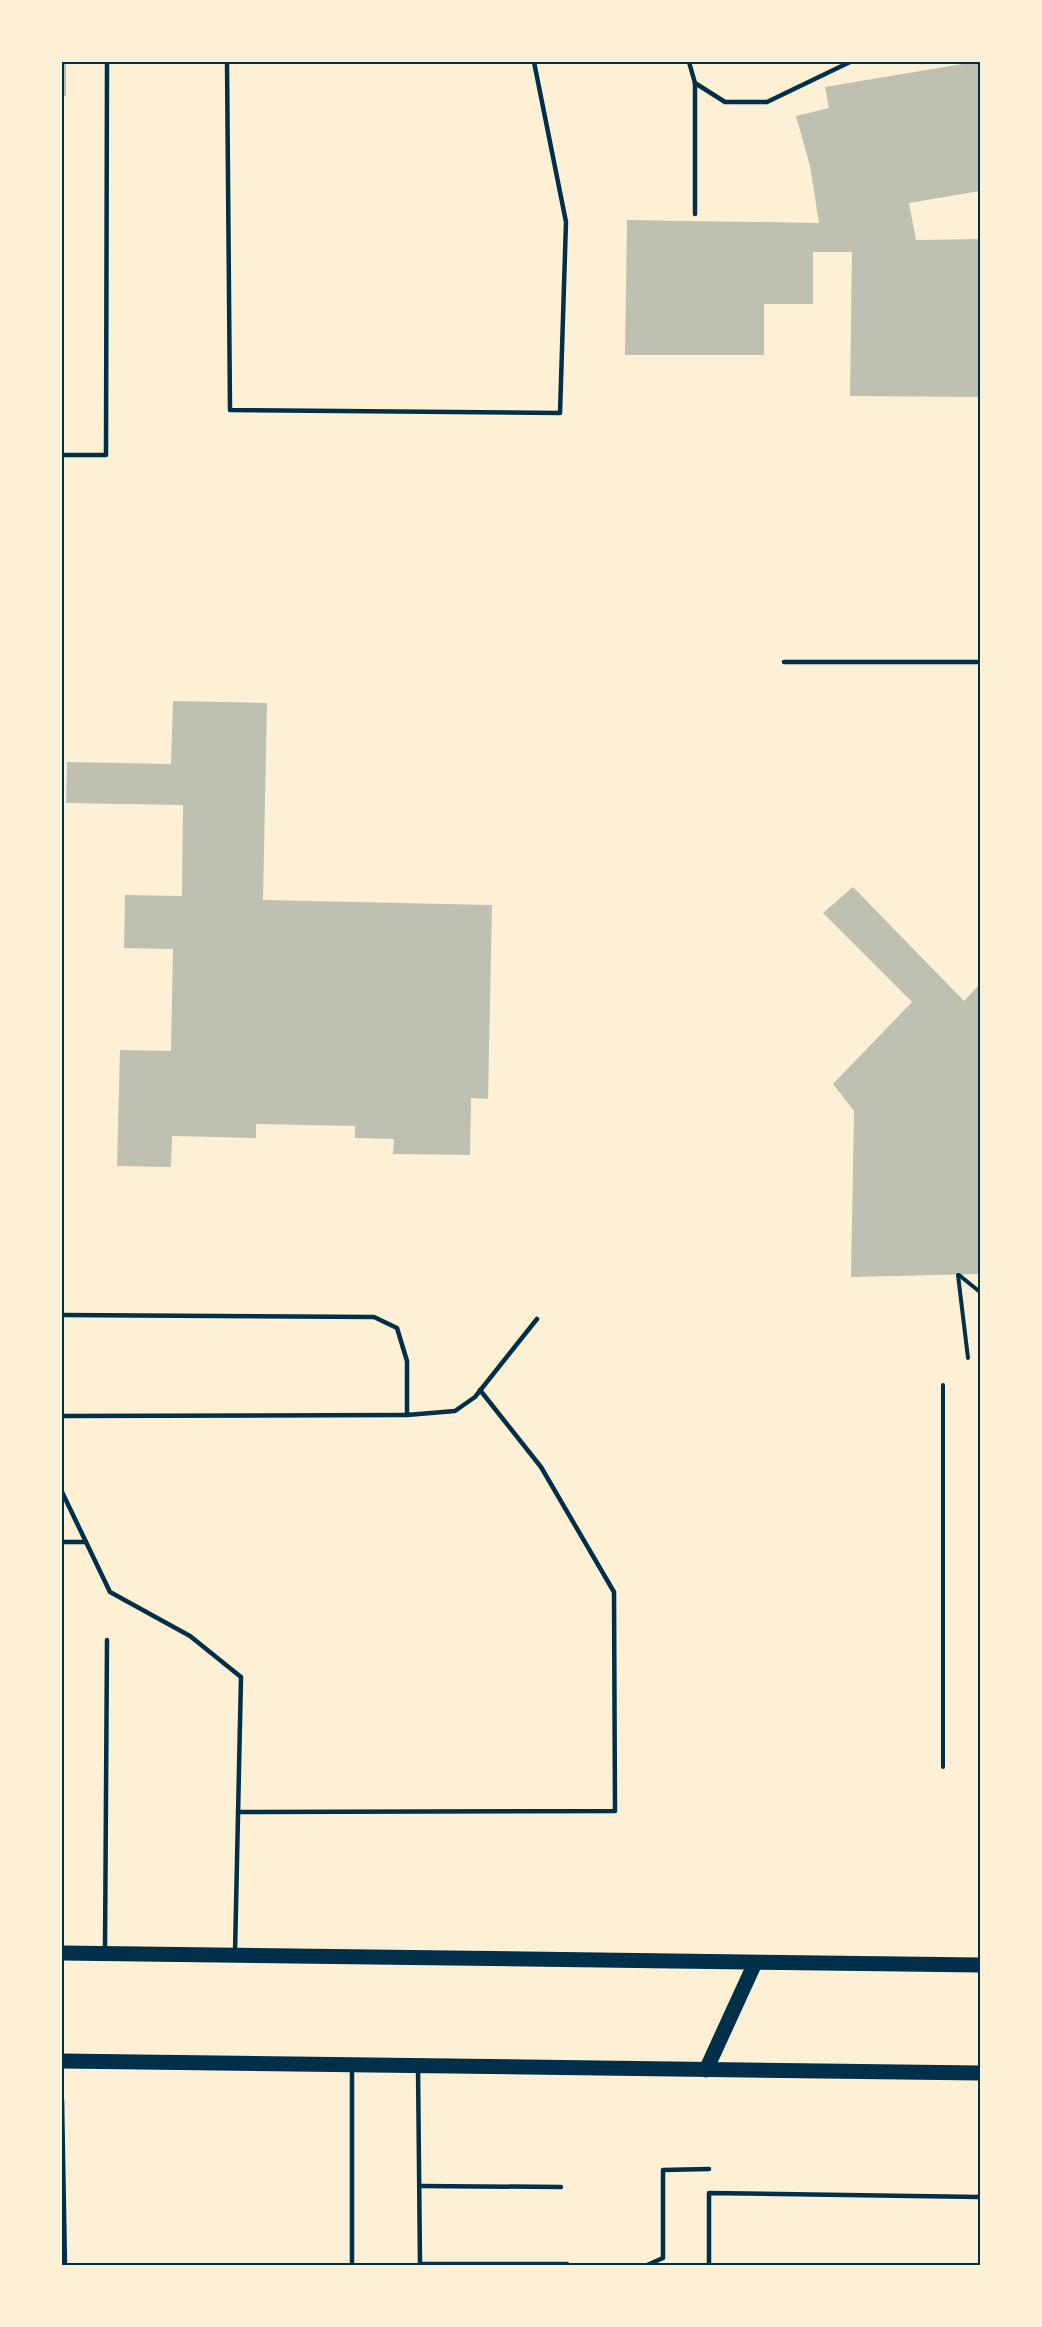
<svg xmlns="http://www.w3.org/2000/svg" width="1042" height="2327" font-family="'Open Sans',sans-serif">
	<rect width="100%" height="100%" fill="#fdf0d5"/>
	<g fill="#bec0b2">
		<rect x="62" y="62" width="4" height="34"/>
		<polygon points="974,62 980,62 980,191 909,203 916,240 980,239 980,397 850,396 852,252 813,252 813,304 764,304 764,355 625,355 627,220 819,223 810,166 796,116 829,108 825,87"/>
		<polygon points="173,701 267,703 263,900 492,905 488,1099 471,1098 470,1155 393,1154 394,1139 355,1138 355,1126 256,1124 256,1138 172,1136 171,1167 117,1166 120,1050 171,1051 173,949 124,948 125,895 182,896 183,805 66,803 67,762 171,764"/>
		<polygon points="853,887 964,1001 980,984 980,1278 978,1274 851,1277 854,1111 833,1084 912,1002 823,913"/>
	</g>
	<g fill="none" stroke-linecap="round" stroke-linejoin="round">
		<g stroke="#003049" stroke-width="4">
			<polyline points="958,1275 968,1358"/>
			<polyline points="959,1275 980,1292"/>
			<polyline points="943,1385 943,1767"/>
		</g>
		<g stroke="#003049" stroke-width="4.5">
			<polyline points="227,62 230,410 560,413 566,222 534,62"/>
			<polyline points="689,62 695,83 695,214"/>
			<polyline points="695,83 725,102 767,102 850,62"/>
			<polyline points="62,455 106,455 107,62"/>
			<polyline points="784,662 980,662"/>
			<polyline points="62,1315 374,1317 397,1328 407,1361 407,1415 455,1411 475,1397 537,1319"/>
			<polyline points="62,1416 407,1415"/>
			<polyline points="62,1492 110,1592 190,1636 241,1677 235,1953"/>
			<polyline points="62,1542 86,1542"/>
			<polyline points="238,1812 615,1811 614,1592 541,1467 480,1390"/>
			<polyline points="105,1950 107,1640"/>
			<polyline points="352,2067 352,2266"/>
			<polyline points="418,2067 420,2266"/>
			<polyline points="62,2100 65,2266"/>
			<polyline points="420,2186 561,2187"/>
			<polyline points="420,2264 567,2264"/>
			<polyline points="645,2266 663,2258 663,2170 709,2169"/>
			<polyline points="709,2266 709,2193 980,2197"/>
		</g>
		<g stroke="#003049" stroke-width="15">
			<polyline points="62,1953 980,1965"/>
			<polyline points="62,2061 980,2073"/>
			<polyline points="706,2070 755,1963"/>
		</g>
	</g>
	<rect width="1042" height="2327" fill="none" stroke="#fdf0d5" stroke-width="126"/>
	<rect x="63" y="63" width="916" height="2201" fill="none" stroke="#003049" stroke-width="2"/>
</svg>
